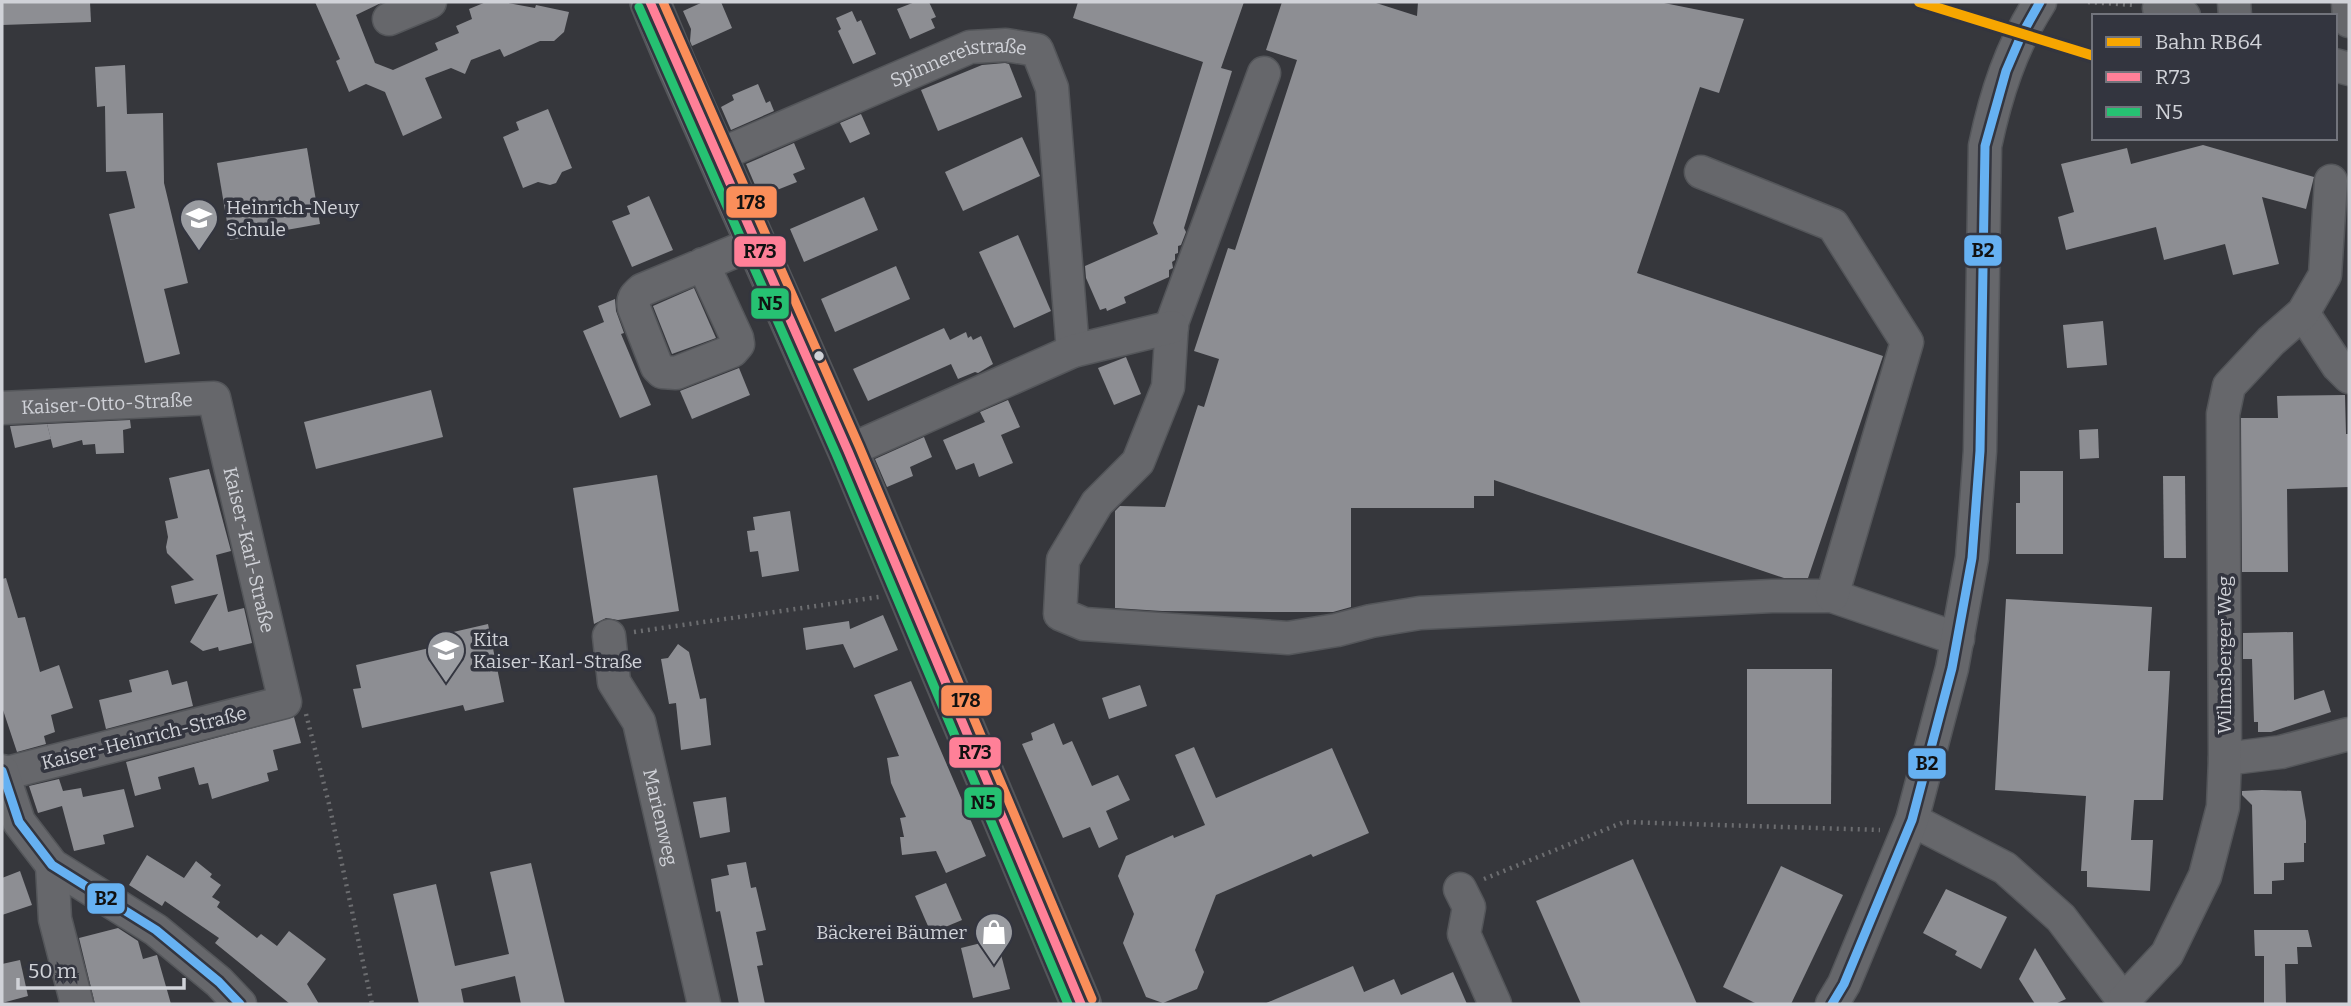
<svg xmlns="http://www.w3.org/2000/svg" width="2351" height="1006" font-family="Bitter,serif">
	<rect width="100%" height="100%" fill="#36373c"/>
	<g fill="#8d8e93">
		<polygon points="2,2 90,2 91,22 2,25"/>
		<polygon points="315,2 383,2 356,15 375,63 393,70 438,50 435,43 459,33 456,26 472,19 469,9 486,2 503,2 535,8 536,5 569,12 564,32 554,41 540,41 504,57 500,49 471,60 465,74 451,68 425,78 442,118 403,136 385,92 366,84 349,92 336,61 340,59"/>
		<polygon points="703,2 721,2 732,28 692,46 690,41 691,29 683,11"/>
		<polygon points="915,2 929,2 936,17 931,19 935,28 910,39 897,9"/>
		<polygon points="1078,2 1244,2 1221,68 1232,71 1184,228 1186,232 1181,245 1178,246 1178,253 1175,254 1175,260 1172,262 1173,268 1169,270 1169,277 1124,297 1126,303 1107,311 1106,308 1100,310 1086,278 1085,266 1158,234 1153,223 1203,62 1073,18"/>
		<polygon points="1282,2 1373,2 1417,16 1418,2 1659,2 1744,19 1719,93 1700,87 1637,273 1883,356 1808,578 1784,578 1494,480 1494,496 1474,496 1474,508 1351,508 1351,607 1333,612 1271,612 1162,611 1115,608 1115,511 1120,506 1165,507 1198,405 1204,407 1219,359 1194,351 1228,248 1235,250 1297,60 1266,50"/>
		<polygon points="852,11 857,22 861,20 876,54 853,64 838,31 841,29 836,18"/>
		<polygon points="1005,63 1009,64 1022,97 938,131 921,90 982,65"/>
		<polygon points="125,65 127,114 163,113 164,183 188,283 164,289 180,354 145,363 109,214 135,208 126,171 106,172 105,106 97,107 95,67"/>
		<polygon points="758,84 766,103 770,101 774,111 731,130 721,107 734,100 732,95"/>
		<polygon points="548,109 572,168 562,172 556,183 550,185 538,182 523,188 503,137 519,130 516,122"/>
		<polygon points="861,114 870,134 850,143 840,123"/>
		<polygon points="1022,137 1040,176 963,211 945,172"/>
		<polygon points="794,143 805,169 793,174 797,182 767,194 765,188 758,192 746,164"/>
		<polygon points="2203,145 2314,177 2306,209 2262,197 2279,264 2233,275 2225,244 2164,260 2156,227 2066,250 2058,217 2074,212 2061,164 2127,148 2131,164"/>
		<polygon points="307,148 320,224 230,240 217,163"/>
		<polygon points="649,196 673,250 632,267 612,221 630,214 627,206"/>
		<polygon points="864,197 878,230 804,262 790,229"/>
		<polygon points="1018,235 1051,311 1014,328 979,252"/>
		<polygon points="896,266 910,299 835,332 821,299"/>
		<polygon points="694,288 716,338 672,354 653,306"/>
		<polygon points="615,299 616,311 624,333 621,334 651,405 620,418 583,331 604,322 598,306"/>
		<polygon points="2103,321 2107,365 2067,368 2063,325"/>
		<polygon points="944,328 950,340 966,332 968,338 971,336 973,340 981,336 993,364 978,373 975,372 958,379 951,364 868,401 853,369"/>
		<polygon points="1126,357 1141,394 1114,405 1098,368"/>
		<polygon points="739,368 750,395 692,419 680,391"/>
		<polygon points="431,390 443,437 316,469 304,422"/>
		<polygon points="2345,395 2346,434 2349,434 2349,487 2287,489 2288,572 2242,572 2241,418 2278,418 2277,396"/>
		<polygon points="1008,400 1020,427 1001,435 1013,463 979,477 974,463 956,470 943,440 985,422 980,412"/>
		<polygon points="130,420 131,428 123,430 124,453 96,454 95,444 83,445 82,440 53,448 47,424"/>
		<polygon points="47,424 51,439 15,448 10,426"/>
		<polygon points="2098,429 2099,458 2080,459 2079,430"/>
		<polygon points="924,437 932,457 910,467 913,476 887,487 875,459"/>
		<polygon points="209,469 231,551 216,555 228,612 244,608 252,643 219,651 218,647 203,651 190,642 218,594 175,604 171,586 194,580 167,553 166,547 168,537 165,521 178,518 169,478"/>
		<polygon points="2020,471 2063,471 2063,554 2016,554 2016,503 2020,503"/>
		<polygon points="657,475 679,611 618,620 606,618 594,624 573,488"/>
		<polygon points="2163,476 2185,476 2186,558 2164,558"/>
		<polygon points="790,511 799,571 762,577 758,551 750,552 747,531 755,530 753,517"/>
		<polygon points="6,578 18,618 25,617 40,672 59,665 73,708 51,715 55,732 44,736 46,744 17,752 2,707 2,579"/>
		<polygon points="2006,599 2152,607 2148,671 2170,671 2163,800 2134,800 2131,840 2153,840 2150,891 2087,887 2087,871 2081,871 2086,796 1995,790"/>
		<polygon points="883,615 898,650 854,668 843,644 806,650 803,628 849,621 850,629"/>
		<polygon points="488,624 504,702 465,711 463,705 362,728 353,689 361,688 356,665 451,643 449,633"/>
		<polygon points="2293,632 2294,700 2324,690 2331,712 2271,732 2258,732 2258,722 2254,722 2252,659 2243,659 2243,633"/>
		<polygon points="678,644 689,652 700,699 706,698 711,745 681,750 676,703 669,704 661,659 668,658"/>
		<polygon points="1747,669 1832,669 1831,804 1747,804"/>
		<polygon points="168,670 172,685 187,681 193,706 106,729 99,700 132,692 129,680"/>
		<polygon points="911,681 986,856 946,873 936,851 902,855 900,837 904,837 900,818 906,817 891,783 887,758 899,756 874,695"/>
		<polygon points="1140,685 1147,706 1109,719 1102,698"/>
		<polygon points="294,717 301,743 273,750 278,770 267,773 269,781 212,799 208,783 199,785 194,767 158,777 161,789 135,796 126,762"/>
		<polygon points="1054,723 1063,745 1072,741 1092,786 1118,775 1130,800 1106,811 1118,839 1099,848 1090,827 1063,838 1022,744 1033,740 1031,733"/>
		<polygon points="1194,747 1216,798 1332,748 1369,833 1313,857 1311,854 1216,895 1195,950 1204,972 1197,989 1163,1003 1146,997 1123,943 1134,914 1118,876 1126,856 1173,835 1174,838 1205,825 1175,755"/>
		<polygon points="59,779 63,791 81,788 83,797 124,789 134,827 103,835 105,844 74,851 62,806 38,813 29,786"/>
		<polygon points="2262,790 2301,791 2306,821 2306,843 2304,843 2304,862 2284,863 2284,880 2272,881 2272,894 2254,894 2252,805 2242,795 2242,791"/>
		<polygon points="726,797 730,832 700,838 693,802"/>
		<polygon points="147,855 184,878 196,861 212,874 210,877 221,885 212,897 220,902 217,907 257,938 261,934 277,946 289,931 326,959 307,984 319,1004 290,1004 215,943 219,938 165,901 162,906 129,885"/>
		<polygon points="1633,859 1681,967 1697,1004 1581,1004 1536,901"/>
		<polygon points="746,862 751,888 756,887 766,930 756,932 763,965 757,966 765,1004 739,1004 720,911 716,912 711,879 729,875 727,865"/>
		<polygon points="531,863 565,1004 521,1004 515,976 461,989 464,1004 419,1004 393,894 436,884 455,966 509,954 490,872"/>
		<polygon points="1781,866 1843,895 1791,1004 1757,1004 1723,987"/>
		<polygon points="20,871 32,905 2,915 2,878"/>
		<polygon points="946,883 962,920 931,933 915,896"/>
		<polygon points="1946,889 2007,917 1981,969 1955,955 1957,951 1923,933"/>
		<polygon points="118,928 138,941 143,959 157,955 171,1004 95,1004 79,938"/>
		<polygon points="2254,930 2308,930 2312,947 2297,947 2298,964 2285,964 2286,1004 2264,1004 2264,956 2255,956"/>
		<polygon points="997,939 1010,989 973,998 961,948"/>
		<polygon points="2035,948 2066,999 2055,1004 2035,1004 2019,979"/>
		<polygon points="20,960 28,996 2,1003 2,964"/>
		<polygon points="1353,966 1364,992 1394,979 1401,995 1453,972 1467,1004 1264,1004"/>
	</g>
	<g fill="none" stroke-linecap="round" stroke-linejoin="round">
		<defs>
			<g id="minor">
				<polyline points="2234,2 2235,16"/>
				<polyline points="2348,2 2349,21"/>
				<polyline points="2159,8 2184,16"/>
				<polyline points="389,19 430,2"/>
				<polyline points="2335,65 2349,69"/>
				<polyline points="1264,73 1172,323 1168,387 1138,462 1097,503 1063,560 1060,614 1084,624 1288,638 1337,630 1371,621 1420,613 1772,596 1832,596 1958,639"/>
				<path id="s1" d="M717 156 970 47 1006 45 1037 50 1052 88 1073 351"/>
				<polyline points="1701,172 1833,225 1907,342 1832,596"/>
				<path d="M703 264 737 338 738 344 732 351 676 373 662 372 657 367 634 308C632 299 635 296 642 290L755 243"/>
				<polyline points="2303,313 2338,366 2349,377"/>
				<path id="s2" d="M2 408 214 398 285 702 3 774"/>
				<polyline points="848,451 1073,351 1172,327"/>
				<path id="s3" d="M609 636 614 682 639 722 704 1004"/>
				<polyline points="2225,759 2281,752 2349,734"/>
				<polyline points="2,771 19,822 52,865 156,930 219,982 240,1004"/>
				<polyline points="1912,820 2005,868 2061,918 2126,1004"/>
				<polyline points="52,865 55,919 77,1004"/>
				<polyline points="1460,889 1469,907 1464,934 1495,1004"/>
				<polyline points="2124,1000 2167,954 2205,876 2223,807 2225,759 2223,414 2229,386 2271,341 2303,313 2325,275 2331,181"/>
				<path d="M1832 1004 1844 984 1912 820 1952 668 1972 558 1980 451 1985 146C1996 94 2011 47 2040 2"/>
			</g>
			<polyline id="major" points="650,2 676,64 848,451 1081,1004"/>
		</defs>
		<use href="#minor" stroke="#54565a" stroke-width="35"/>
		<use href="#major" stroke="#54565a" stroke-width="42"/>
		<g stroke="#6c6d70" stroke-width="4.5" stroke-dasharray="2 5" stroke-linecap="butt">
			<polyline points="2088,2 2134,5"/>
			<polyline points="634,632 879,597"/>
			<polyline points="306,714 329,804 372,1004"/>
			<polyline points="1484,879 1624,822 1880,830"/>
		</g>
		<use href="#minor" stroke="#66676b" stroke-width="32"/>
		<use href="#major" stroke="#6b6d73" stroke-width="38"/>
		<defs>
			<polyline id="bus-1" points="650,2 848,451 1081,1004"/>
			<polyline id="bus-2" points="639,7 837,456 1068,1004"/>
			<polyline id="bus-3" points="663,2 859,446 1092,999"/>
			<g id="bus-4">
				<polyline points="2,771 19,822 52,865 156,930 219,982 240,1004"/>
				<polyline points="1832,1004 1844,984 1912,820 1952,668 1972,558 1980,451 1985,146 2006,71 2021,36 2040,2"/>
			</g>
		</defs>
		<use href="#bus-1" stroke="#33353f" stroke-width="14"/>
		<use href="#bus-2" stroke="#33353f" stroke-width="14"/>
		<use href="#bus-3" stroke="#33353f" stroke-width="14"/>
		<use href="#bus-4" stroke="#33353f" stroke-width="14"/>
		<use href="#bus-1" stroke="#ff8098" stroke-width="9"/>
		<use href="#bus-2" stroke="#26c172" stroke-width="9"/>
		<use href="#bus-3" stroke="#fa8e5a" stroke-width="9"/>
		<use href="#bus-4" stroke="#66b1f2" stroke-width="9"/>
		<defs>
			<polyline id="rail-1" points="1919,2 2094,56"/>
		</defs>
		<use href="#rail-1" stroke="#33353f" stroke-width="16"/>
		<use href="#rail-1" stroke="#f7a600" stroke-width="10"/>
	</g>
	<defs>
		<symbol id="school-pin" viewBox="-11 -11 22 30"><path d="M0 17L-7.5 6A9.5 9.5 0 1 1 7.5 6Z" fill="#9a9ca1" stroke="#33353f"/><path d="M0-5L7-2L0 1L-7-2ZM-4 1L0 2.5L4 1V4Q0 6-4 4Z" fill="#fff"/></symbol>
		<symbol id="shop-pin" viewBox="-11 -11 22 30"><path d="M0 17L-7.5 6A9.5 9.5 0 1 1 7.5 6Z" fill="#9a9ca1" stroke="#33353f"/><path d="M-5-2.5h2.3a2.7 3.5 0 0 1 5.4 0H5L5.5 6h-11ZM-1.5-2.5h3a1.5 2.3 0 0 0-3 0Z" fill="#fff"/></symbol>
	</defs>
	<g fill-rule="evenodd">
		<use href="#school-pin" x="177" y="196" width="44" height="60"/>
		<use href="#school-pin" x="424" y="628" width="44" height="60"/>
		<use href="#shop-pin" x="972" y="910" width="44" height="60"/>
	</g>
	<circle fill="#d0d2d8" stroke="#33353f" stroke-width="2.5" cx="819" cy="356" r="6"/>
	<g text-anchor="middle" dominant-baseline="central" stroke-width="7" stroke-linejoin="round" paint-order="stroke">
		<g font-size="19" fill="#d0d2d8" stroke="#33353f">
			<text stroke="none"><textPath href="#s1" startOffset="261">Spinnereistraße</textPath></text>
			<text stroke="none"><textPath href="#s2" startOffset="105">Kaiser-Otto-Straße</textPath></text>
			<text stroke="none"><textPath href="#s2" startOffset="368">Kaiser-Karl-Straße</textPath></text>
			<text transform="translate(2224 655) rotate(-90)">Wilmsberger Weg</text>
			<text transform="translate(144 738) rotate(-14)">Kaiser-Heinrich-Straße</text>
			<text stroke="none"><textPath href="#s3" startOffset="191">Marienweg</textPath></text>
		</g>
		<g font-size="19" fill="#d0d2d8" stroke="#33353f" text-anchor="start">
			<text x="226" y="207">Heinrich-Neuy<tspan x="226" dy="22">Schule</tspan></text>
			<text x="473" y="639">Kita<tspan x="473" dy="22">Kaiser-Karl-Straße</tspan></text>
			<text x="967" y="932" text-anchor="end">Bäckerei Bäumer</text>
		</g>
	</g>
	<g stroke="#33353f" stroke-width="2.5">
		<rect x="725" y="185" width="53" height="34" rx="7" fill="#fa8e5a"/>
		<rect x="1963" y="234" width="40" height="33" rx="7" fill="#66b1f2"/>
		<rect x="733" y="235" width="54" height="33" rx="7" fill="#ff8098"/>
		<rect x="750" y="287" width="40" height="33" rx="7" fill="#26c172"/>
		<rect x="940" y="684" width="53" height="33" rx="7" fill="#fa8e5a"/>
		<rect x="948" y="736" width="54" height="33" rx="7" fill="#ff8098"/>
		<rect x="1907" y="747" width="40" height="33" rx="7" fill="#66b1f2"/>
		<rect x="963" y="786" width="40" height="33" rx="7" fill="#26c172"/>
		<rect x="86" y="882" width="40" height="33" rx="7" fill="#66b1f2"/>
	</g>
	<g font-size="19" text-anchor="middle" font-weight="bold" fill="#111">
		<text x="751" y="209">178</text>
		<text x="1983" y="257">B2</text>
		<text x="760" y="258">R73</text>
		<text x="770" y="310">N5</text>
		<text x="966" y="707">178</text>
		<text x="975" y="759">R73</text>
		<text x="1927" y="770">B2</text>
		<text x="983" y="809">N5</text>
		<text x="106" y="905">B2</text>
	</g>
	<rect width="2351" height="1006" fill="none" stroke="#d0d2d8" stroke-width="7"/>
	<rect x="2092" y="14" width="245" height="126" fill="#33353f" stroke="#72747c" stroke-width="2"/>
	<rect x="2106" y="37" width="35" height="10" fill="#f7a600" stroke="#72747c" stroke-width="2"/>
	<text x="2155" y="49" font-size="21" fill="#d0d2d8">Bahn RB64</text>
	<rect x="2106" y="72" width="35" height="10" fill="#ff8098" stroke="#72747c" stroke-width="2"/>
	<text x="2155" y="84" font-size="21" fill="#d0d2d8">R73</text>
	<rect x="2106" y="107" width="35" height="10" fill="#26c172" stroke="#72747c" stroke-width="2"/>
	<text x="2155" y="119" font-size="21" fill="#d0d2d8">N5</text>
	<path d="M18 978v10h166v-10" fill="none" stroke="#d0d2d8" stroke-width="3.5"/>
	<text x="28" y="978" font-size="21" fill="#d0d2d8" stroke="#33353f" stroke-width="5" paint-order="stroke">50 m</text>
</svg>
